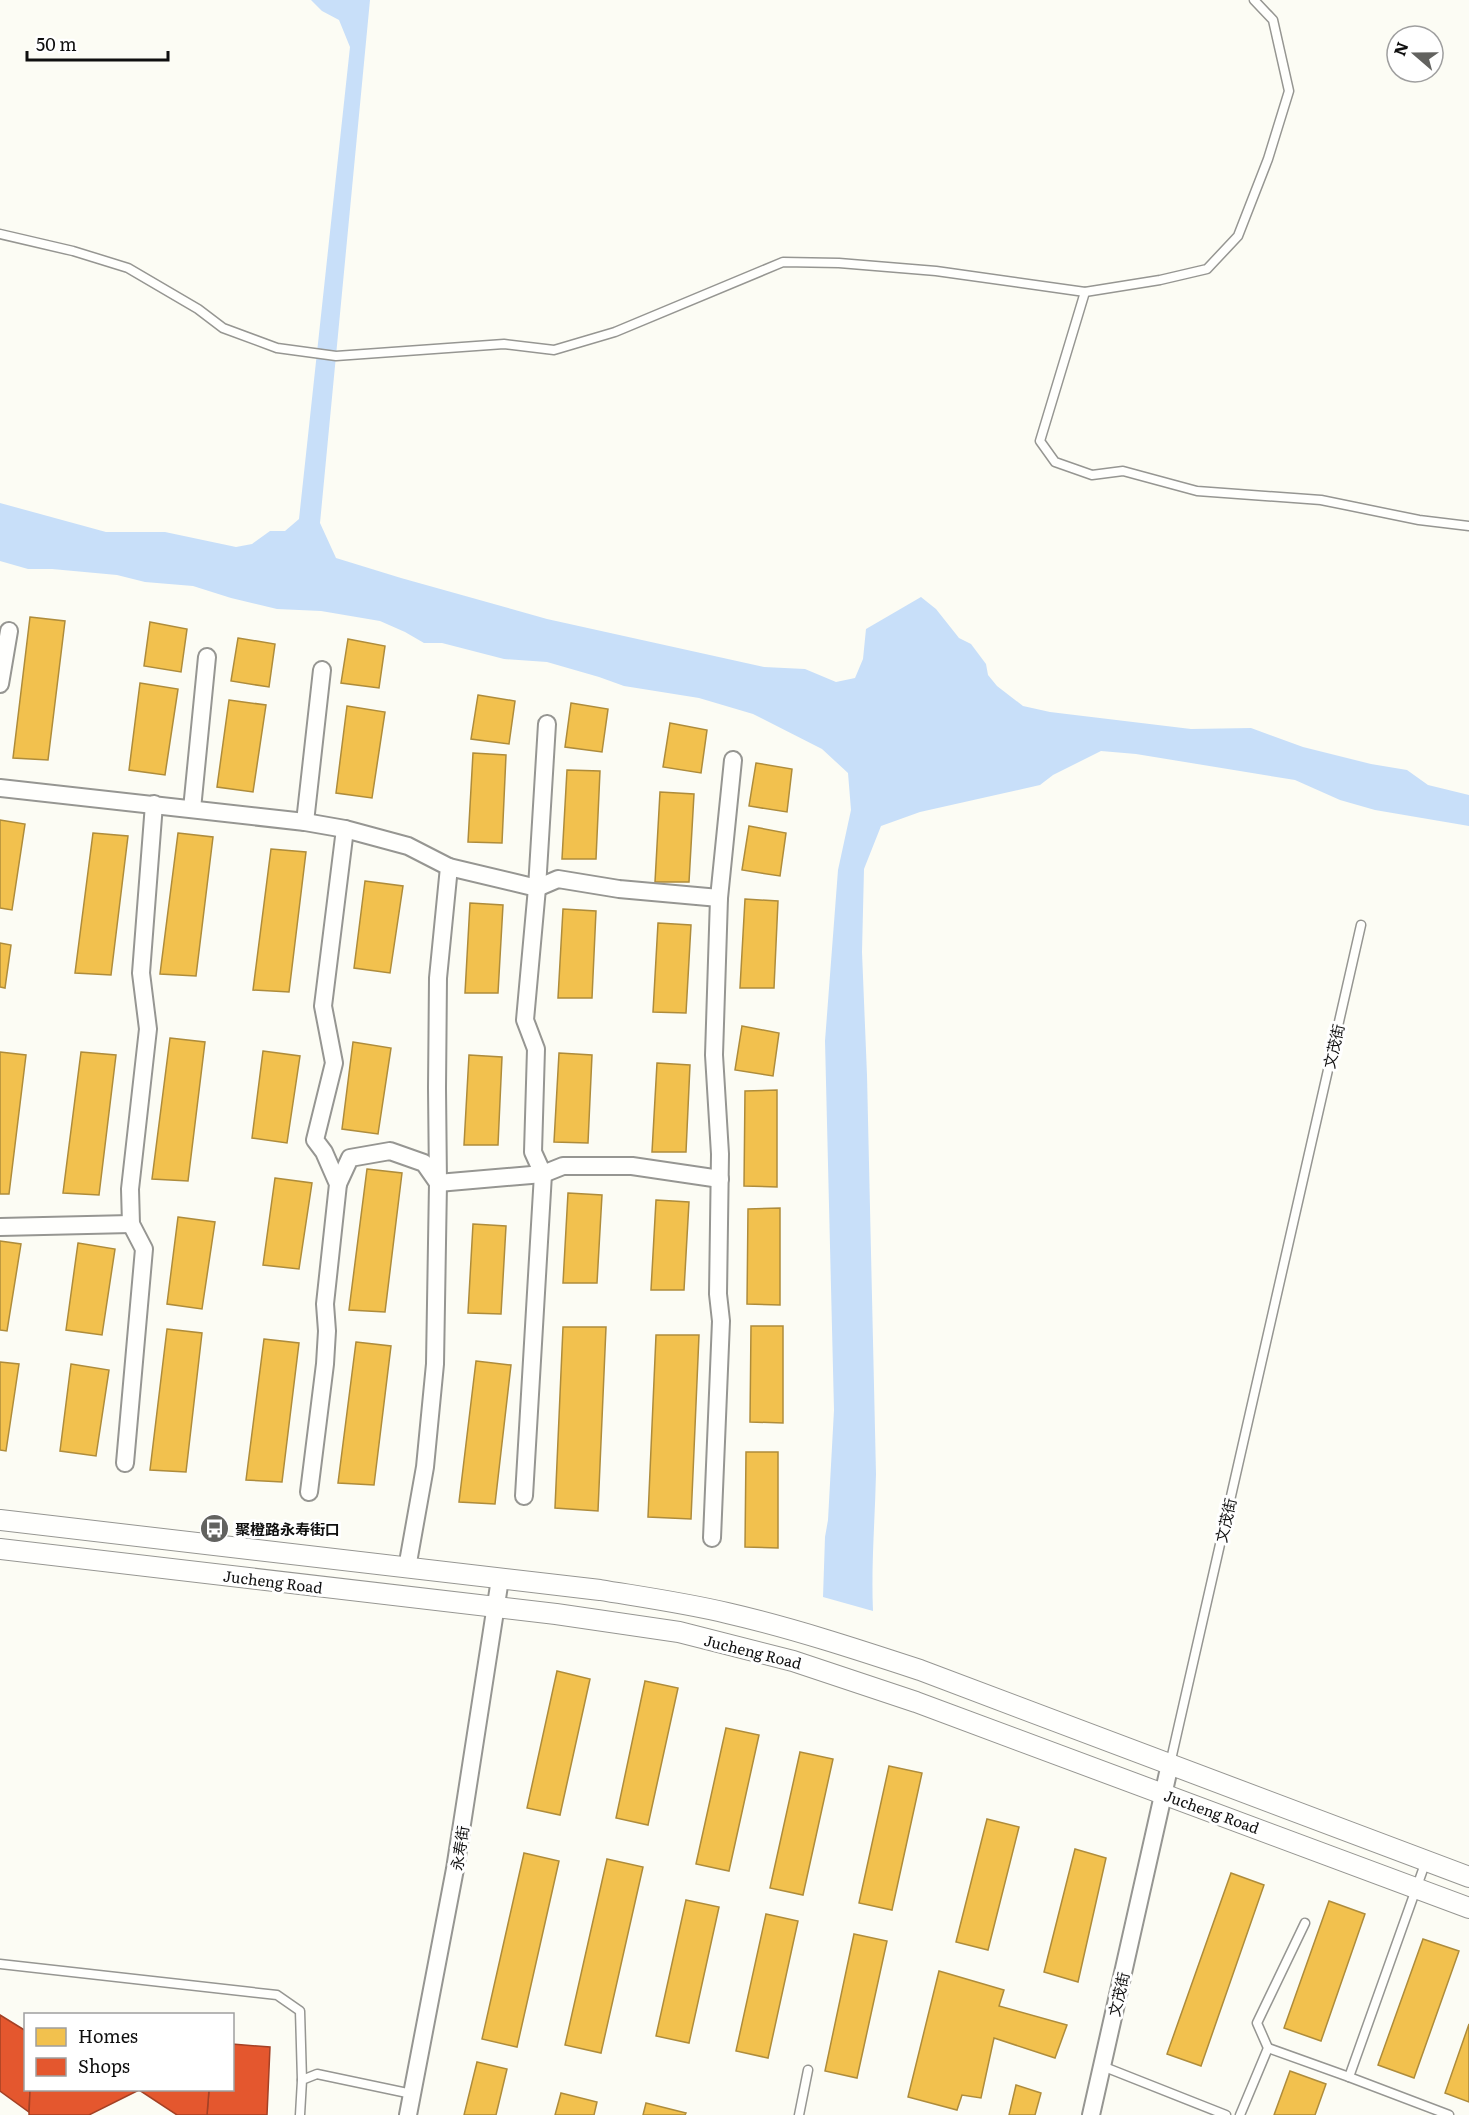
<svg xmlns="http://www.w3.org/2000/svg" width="1469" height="2115" font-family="Literata,'Noto Sans SC',serif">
	<rect width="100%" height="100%" fill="#fcfcf4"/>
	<path fill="#c8dff9" d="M311 0H370L320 523 336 558 401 578 547 619 764 667 805 669 836 682 855 678 863 659 866 629 921 597 936 609 959 638 971 644 986 664 988 675 997 686 1023 706 1050 712 1191 729 1251 728 1303 747 1371 764 1407 770 1428 785 1469 795V826L1375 810 1340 800 1295 780 1136 754 1101 751 1053 775 1040 785 920 812 881 826 864 869 862 952 867 1075 876 1474C875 1520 871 1565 873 1611L823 1597 825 1537 828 1520 834 1410 825 1041 838 870 851 810 848 773 822 749 753 714 699 698 624 686 599 677 547 662 504 659 442 643H424L405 632 380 621 321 611 277 609 231 598 193 586 145 582 117 575 52 569H28L0 561V503L106 532H165L236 547 252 544 270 531H285L299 519 350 47 339 20 322 11Z"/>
	<g fill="#f2c14e" stroke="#ae8c3b" stroke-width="1.5">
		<polygon points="30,617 65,621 48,760 13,758"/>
		<polygon points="150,622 187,629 181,672 144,666"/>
		<polygon points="238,638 275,644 269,687 231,681"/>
		<polygon points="348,639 385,646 379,688 341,683"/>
		<polygon points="140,683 178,689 165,775 129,770"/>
		<polygon points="478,695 515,701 509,744 471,739"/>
		<polygon points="229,700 266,705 253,792 217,787"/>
		<polygon points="571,703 608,709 602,752 565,747"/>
		<polygon points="347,706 385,712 372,798 336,793"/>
		<polygon points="670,723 707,730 701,773 663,767"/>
		<polygon points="473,753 506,755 502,843 468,842"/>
		<polygon points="756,763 792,769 787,812 749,806"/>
		<polygon points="567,770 600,771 596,859 562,859"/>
		<polygon points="660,792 694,794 689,882 655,882"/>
		<polygon points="0,820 25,824 12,910 0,908"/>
		<polygon points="749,826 786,833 780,876 742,870"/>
		<polygon points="93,833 128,836 111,975 75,973"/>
		<polygon points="178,833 213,837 196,976 160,974"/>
		<polygon points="271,849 306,852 289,992 253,990"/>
		<polygon points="365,881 403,886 390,973 354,968"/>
		<polygon points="745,899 778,901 774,988 740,988"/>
		<polygon points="470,903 503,905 498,993 465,993"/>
		<polygon points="563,909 596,911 592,998 558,998"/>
		<polygon points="658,923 691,925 686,1013 653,1012"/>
		<polygon points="0,943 11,945 5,988 0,987"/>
		<polygon points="742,1026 779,1033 773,1076 735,1070"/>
		<polygon points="170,1038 205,1042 188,1181 152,1179"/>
		<polygon points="353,1042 391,1048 378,1134 342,1129"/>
		<polygon points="263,1051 300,1056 287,1143 252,1138"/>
		<polygon points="0,1052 26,1055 9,1194 0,1194"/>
		<polygon points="81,1052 116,1055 99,1195 63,1193"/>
		<polygon points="559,1053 592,1055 588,1143 554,1142"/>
		<polygon points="469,1055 502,1057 498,1145 464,1145"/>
		<polygon points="657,1063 690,1065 686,1152 652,1152"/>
		<polygon points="777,1090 777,1187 744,1186 745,1091"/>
		<polygon points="367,1169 402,1173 385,1312 349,1310"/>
		<polygon points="275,1178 312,1183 299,1269 263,1265"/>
		<polygon points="568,1193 602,1195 597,1283 563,1283"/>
		<polygon points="656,1200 689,1202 684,1290 651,1290"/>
		<polygon points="780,1208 780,1305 747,1304 748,1209"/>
		<polygon points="178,1217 215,1222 202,1309 167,1304"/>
		<polygon points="473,1224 506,1226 501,1314 468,1313"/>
		<polygon points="0,1241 21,1244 7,1331 0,1330"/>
		<polygon points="78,1243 115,1249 102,1335 66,1330"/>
		<polygon points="751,1326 783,1326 783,1423 750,1422"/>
		<polygon points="563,1327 606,1327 598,1511 555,1508"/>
		<polygon points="167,1329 202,1333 186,1472 150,1470"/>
		<polygon points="656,1335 699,1335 691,1519 648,1517"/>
		<polygon points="264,1339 299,1343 282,1482 246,1480"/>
		<polygon points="356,1342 391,1346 374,1485 338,1483"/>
		<polygon points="476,1361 511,1365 495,1504 459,1502"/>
		<polygon points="0,1362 19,1364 6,1451 0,1450"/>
		<polygon points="71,1364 109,1370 96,1456 60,1451"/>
		<polygon points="746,1452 778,1452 778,1548 745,1547"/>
		<polygon points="557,1671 590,1679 560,1815 527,1808"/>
		<polygon points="645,1681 678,1688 648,1825 616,1818"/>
		<polygon points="726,1728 759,1735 729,1871 696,1864"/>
		<polygon points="800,1752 833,1759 803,1895 770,1888"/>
		<polygon points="889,1766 922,1773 892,1910 859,1903"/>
		<polygon points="987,1819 1019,1827 988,1950 956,1942"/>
		<polygon points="1075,1849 1106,1858 1078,1982 1044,1972"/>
		<polygon points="524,1853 559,1861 517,2047 482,2039"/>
		<polygon points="607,1859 643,1867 601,2053 565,2045"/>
		<polygon points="1231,1873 1264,1885 1201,2066 1167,2054"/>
		<polygon points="686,1900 719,1907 689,2043 656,2036"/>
		<polygon points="1329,1901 1365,1914 1321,2041 1284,2028"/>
		<polygon points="766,1914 798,1921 768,2058 736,2051"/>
		<polygon points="854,1934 887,1941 857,2078 825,2071"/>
		<polygon points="1423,1939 1459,1951 1414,2078 1378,2065"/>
		<polygon points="939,1971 1004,1990 999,2006 1067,2025 1055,2058 994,2038 981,2098 962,2095 957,2110 908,2097"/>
		<polygon points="1469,2024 1469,2102 1445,2093"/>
		<polygon points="477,2062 507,2069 496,2115 464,2115"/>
		<polygon points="1290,2071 1326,2084 1315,2115 1274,2115"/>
		<polygon points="1016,2085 1041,2093 1035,2115 1009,2115"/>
		<polygon points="561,2093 597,2102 594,2115 555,2115"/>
		<polygon points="646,2103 686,2113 685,2115 643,2115"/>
	</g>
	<g fill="#e4572e" stroke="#a44125" stroke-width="1.5">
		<polygon points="0,2015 26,2031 26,2090 30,2090 29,2112 0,2091"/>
		<polygon points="232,2044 270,2047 267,2115 207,2115 209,2090 232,2090"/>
		<polygon points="30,2090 139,2090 89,2115 29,2115"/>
		<polygon points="139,2090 209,2090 207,2115 177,2115"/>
	</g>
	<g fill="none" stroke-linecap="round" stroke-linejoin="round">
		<defs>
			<g id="service">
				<polyline points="0,234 73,251 128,268 198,309 223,328 277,348 336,356 504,344 554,350 615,332 783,262 839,263 936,271 1085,292 1160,280 1207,269 1238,236 1268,159 1289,91 1273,20 1254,0"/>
				<polyline points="1085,292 1040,441 1055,462 1092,475 1123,471 1197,491 1321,500 1419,520 1469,526"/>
				<polyline points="1170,1764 1361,925"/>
				<polyline points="0,1964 277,1995 300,2011 302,2080"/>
				<polyline points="1268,2048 1349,2077 1426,1861"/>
				<polyline points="1102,2066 1226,2115"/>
				<polyline points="1349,2077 1449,2115"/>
				<polyline points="300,2115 302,2080 317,2074 412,2094"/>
				<polyline points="799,2115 808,2070"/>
				<polyline points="1240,2115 1268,2048 1257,2023 1305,1923"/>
			</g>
			<g id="minor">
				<polyline points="0,684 9,631"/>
				<polyline points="0,788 305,822 345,829 408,846 449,867 438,978 437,1088 438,1183 435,1364 425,1467 407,1568"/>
				<polyline points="192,809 207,657"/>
				<polyline points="305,822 322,670"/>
				<polyline points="449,867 537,888 558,879 619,889 719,898"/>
				<polyline points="338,1184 350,1158 390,1151 424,1163 438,1183 543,1174 563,1166 632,1166 720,1179"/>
				<polyline points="0,1227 131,1224"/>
				<polyline points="125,1463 144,1249 131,1224 130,1189 148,1029 141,973 154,804"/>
				<polyline points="309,1492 325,1364 327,1331 325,1304 338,1184 324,1152 315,1140 334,1063 323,1006 345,829"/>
				<polyline points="524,1496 543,1174 533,1152 536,1049 525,1020 537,888 547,724"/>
				<polyline points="712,1538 721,1321 718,1294 720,1154 714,1055 719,898 733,760"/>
				<polyline points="408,2115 455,1869 500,1579"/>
				<polyline points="1091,2115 1170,1764"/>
			</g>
			<g id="tertiary">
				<path d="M0 1520 600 1590C642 1597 685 1603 727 1613 792 1628 856 1649 920 1670L1469 1877"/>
				<polyline points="0,1549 556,1614 679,1632 793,1661 916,1702 1469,1908"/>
			</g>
		</defs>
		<use href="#service" stroke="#969692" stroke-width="11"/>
		<use href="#minor" stroke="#969692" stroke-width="20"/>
		<use href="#tertiary" stroke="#969692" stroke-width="22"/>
		<use href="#service" stroke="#fffffd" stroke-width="8"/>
		<use href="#minor" stroke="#fffffd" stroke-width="16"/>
		<use href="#tertiary" stroke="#fffffd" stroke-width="20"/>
	</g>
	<defs>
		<symbol id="bus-disc" viewBox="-11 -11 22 22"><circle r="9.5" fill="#62625f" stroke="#fff"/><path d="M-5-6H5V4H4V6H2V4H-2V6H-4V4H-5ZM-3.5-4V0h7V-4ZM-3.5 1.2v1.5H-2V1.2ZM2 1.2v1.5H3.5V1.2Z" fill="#fff"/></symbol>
	</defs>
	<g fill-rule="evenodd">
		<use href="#bus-disc" x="198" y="1512" width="33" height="33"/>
	</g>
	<g text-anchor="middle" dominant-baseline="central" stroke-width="6" stroke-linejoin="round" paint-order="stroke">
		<g font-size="15" fill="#0f0f0f" stroke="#fff">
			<text transform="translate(1333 1046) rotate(-77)">文茂街</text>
			<text transform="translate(1225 1520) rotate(-77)">文茂街</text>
			<text transform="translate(273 1581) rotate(7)">Jucheng Road</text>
			<text transform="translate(753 1651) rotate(14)">Jucheng Road</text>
			<text transform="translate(1212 1811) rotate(20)">Jucheng Road</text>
			<text transform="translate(459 1848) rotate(-81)">永寿街</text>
			<text transform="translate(1118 1994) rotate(-77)">文茂街</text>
		</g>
		<g font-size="15" font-weight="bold" fill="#0f0f0f" stroke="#fff" text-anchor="start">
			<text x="235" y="1528">聚橙路永寿街口</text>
		</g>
	</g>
	<rect x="24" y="2013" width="210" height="78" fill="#ffffff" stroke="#9f9f9f" stroke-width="1.5"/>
	<rect x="36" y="2028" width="30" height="18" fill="#f2c14e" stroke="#9f9f9f" stroke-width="1.5"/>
	<text x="78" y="2043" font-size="18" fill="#0f0f0f">Homes</text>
	<rect x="36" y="2058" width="30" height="18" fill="#e4572e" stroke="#9f9f9f" stroke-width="1.5"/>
	<text x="78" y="2073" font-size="18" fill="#0f0f0f">Shops</text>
	<g transform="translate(1415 54) rotate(290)"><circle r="28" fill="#ffffff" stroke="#9f9f9f" stroke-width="1.5"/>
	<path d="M0-4.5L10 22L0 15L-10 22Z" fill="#62625f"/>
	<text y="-9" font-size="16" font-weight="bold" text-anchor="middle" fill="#0f0f0f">N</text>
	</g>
	<path d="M27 51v9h141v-9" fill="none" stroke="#0f0f0f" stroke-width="3"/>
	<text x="36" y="51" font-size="18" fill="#0f0f0f" stroke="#ffffff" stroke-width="4.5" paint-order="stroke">50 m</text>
</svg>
